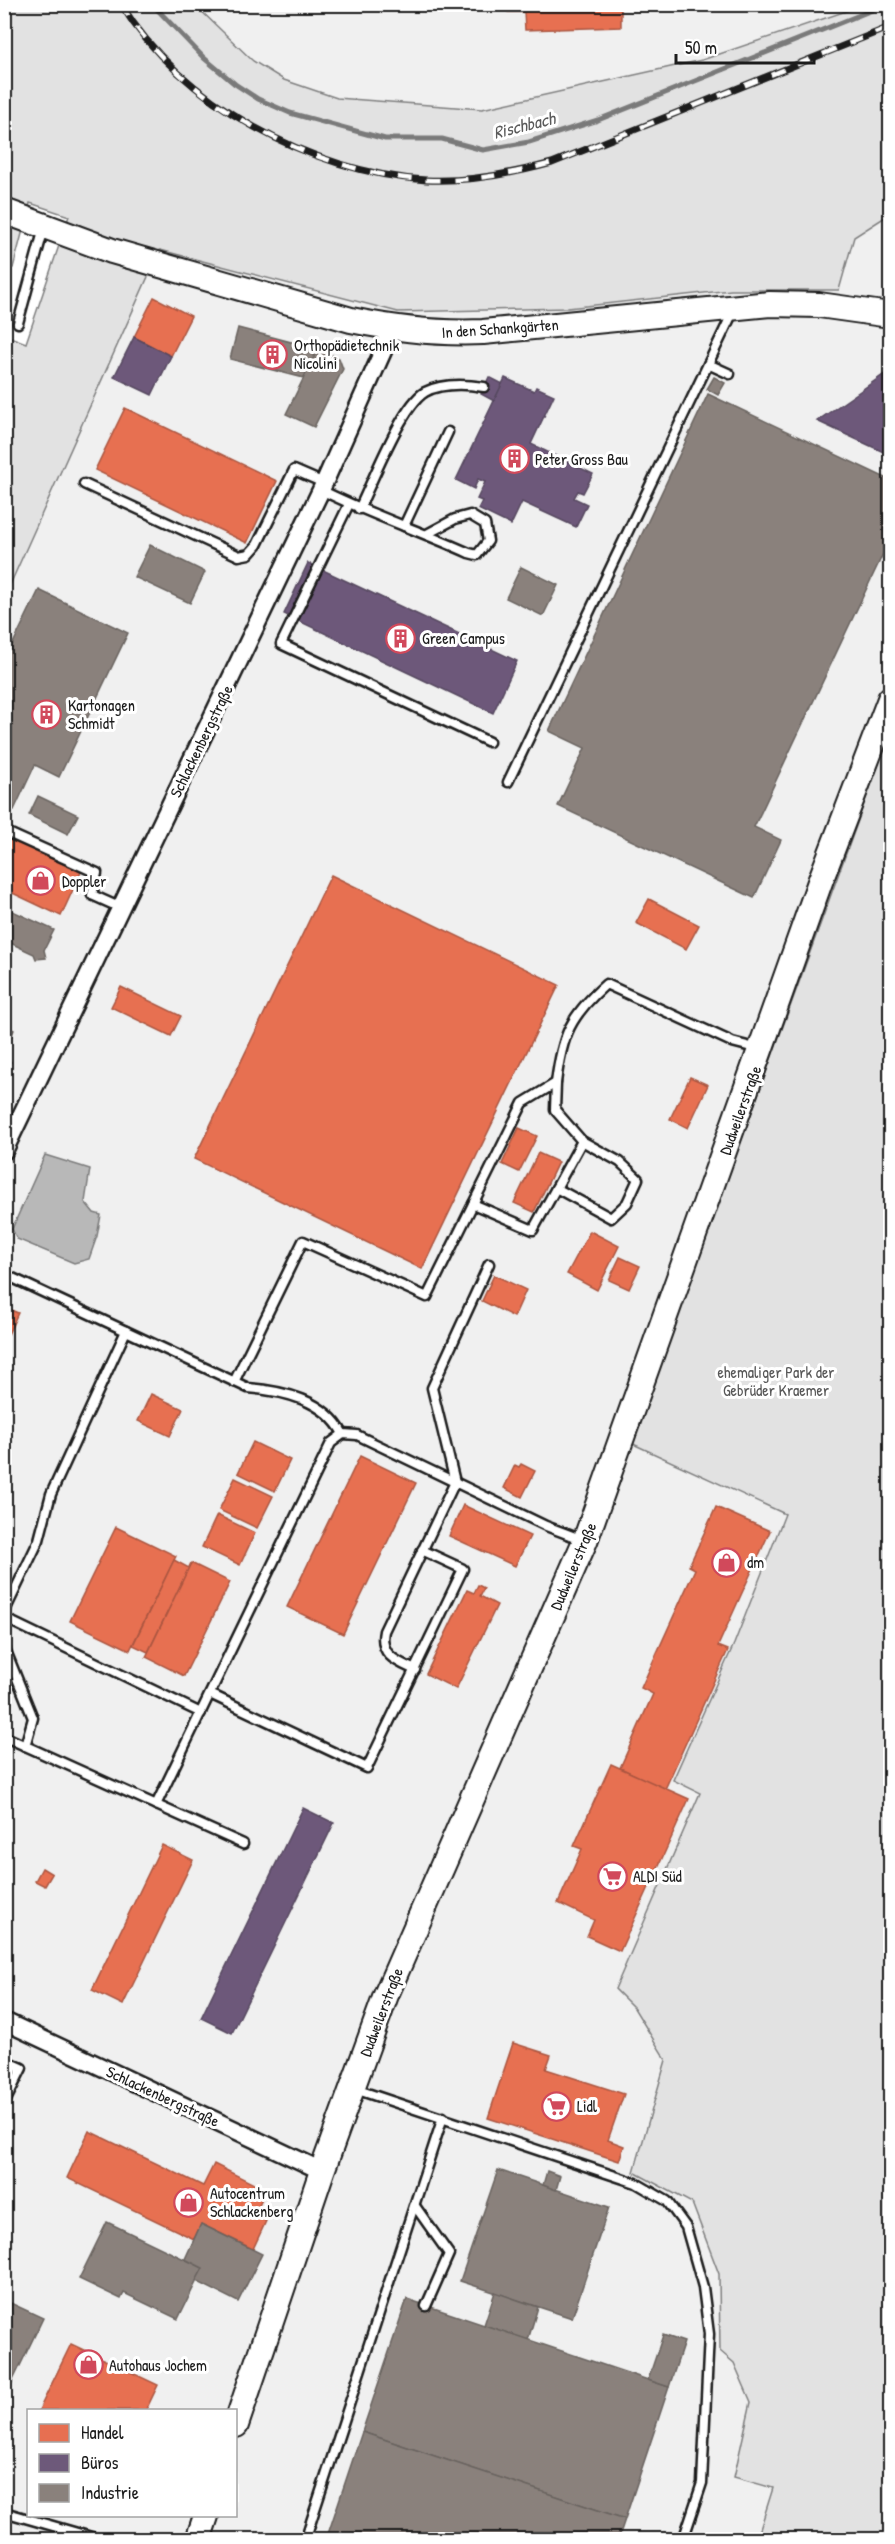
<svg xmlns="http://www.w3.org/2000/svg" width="895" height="2544" font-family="'Patrick Hand',sans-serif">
	<rect width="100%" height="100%" fill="#fff"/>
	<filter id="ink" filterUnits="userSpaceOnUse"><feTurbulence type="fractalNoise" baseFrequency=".0167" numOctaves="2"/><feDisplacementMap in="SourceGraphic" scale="12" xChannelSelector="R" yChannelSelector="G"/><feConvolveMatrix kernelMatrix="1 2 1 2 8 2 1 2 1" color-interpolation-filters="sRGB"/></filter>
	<g filter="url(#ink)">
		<g fill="#f0f0f0" fill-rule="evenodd">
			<polygon points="195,5 864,5 702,60 482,109 337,98 284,80 253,61"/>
			<path d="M890 214V733L632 1443 786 1513 734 1644 673 1781 701 1792 615 1989 634 2008 666 2061 634 2172 692 2203 719 2274 720 2351 734 2363 751 2402 734 2477 773 2488 757 2539 5 2540V596L160 250 398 312 568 308 731 290H839L854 237ZM28 2410H236V2516H28Z"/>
		</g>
		<g fill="#e2e2e2" stroke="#7f7f7f" stroke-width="1.5">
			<polygon points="5,5 195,5 253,61 284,80 337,98 482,109 702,60 864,5 890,5 890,214 854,237 839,290 731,290 568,308 398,312 160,250 5,596 5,335 26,343 69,216 30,203 13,268 5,267"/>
			<polygon points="890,733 890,2539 757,2539 773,2488 734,2477 751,2402 734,2363 720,2351 719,2274 692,2203 634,2172 666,2060 634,2008 615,1989 700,1793 673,1780 734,1644 785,1514 631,1443"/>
		</g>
		<polygon fill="#b8b8b8" stroke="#7a7a7a" stroke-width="1.5" points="45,1155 90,1169 85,1202 94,1213 101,1215 97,1236 89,1259 74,1263 17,1239 12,1229"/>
		<g fill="#e76f51" stroke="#aa5641" stroke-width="1.5">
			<polygon points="508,4 621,4 621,27 525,30 524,12 508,12"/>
			<polygon points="154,297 191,316 171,356 134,337"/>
			<polygon points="125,408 277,481 247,543 95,470"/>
			<polygon points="4,836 81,872 61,916 4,889"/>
			<polygon points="331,875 559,985 422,1269 194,1159"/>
			<polygon points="649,899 699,925 686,949 636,923"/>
			<polygon points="121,987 181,1016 171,1036 111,1007"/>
			<polygon points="690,1077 708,1085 688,1128 670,1119"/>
			<polygon points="519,1128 537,1136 519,1172 502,1164"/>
			<polygon points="538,1153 558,1162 534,1212 514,1203"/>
			<polygon points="590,1231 619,1246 597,1290 567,1274"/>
			<polygon points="620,1257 640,1266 629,1289 609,1280"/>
			<polygon points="494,1275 526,1290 514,1317 482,1301"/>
			<polygon points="4,1307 18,1313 4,1343"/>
			<polygon points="151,1394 183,1409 170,1436 138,1421"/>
			<polygon points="253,1442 290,1460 275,1491 238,1473"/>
			<polygon points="360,1456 416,1483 343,1634 287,1607"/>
			<polygon points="521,1464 535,1471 522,1497 504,1488 515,1465 519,1467"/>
			<polygon points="235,1478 273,1496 257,1528 219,1510"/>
			<polygon points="463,1505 530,1536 515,1566 449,1536"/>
			<polygon points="716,1507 770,1531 718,1646 728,1650 665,1789 620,1768 653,1694 641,1688 695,1569 689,1566"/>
			<polygon points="217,1515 255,1533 240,1565 202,1547"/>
			<polygon points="116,1527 176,1556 130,1650 70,1621"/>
			<polygon points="174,1560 189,1568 148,1652 133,1645"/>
			<polygon points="191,1563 230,1582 184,1676 146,1657"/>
			<polygon points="478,1585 484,1588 480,1596 497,1605 456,1689 426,1674 467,1590 474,1593"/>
			<polygon points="611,1764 689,1799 620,1951 587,1936 594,1920 558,1903 582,1849 574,1846"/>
			<polygon points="162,1845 193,1860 123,2005 92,1990"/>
			<polygon points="42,1868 52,1874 45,1886 35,1881"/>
			<polygon points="513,2043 551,2055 546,2069 624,2094 608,2140 624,2146 619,2161 488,2118"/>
			<polygon points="89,2131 203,2186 214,2164 266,2190 254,2215 266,2221 253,2249 201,2224 194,2239 67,2178"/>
			<polygon points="71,2344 158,2385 146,2410 39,2410"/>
		</g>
		<g fill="#6d597a" stroke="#55475e" stroke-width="1.5">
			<polygon points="134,337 171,356 152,395 114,377"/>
			<polygon points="889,371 890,455 817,421"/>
			<polygon points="489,377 503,384 494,401 481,394"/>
			<polygon points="505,378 534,391 536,387 554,395 531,444 593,474 583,493 578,491 574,498 587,504 576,527 522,502 511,525 478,509 482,501 477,499 485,482 478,479 474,489 456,480"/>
			<polygon points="308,563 517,661 493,713 284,614"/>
			<polygon points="303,1808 334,1823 232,2033 201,2018"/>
		</g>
		<g fill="#8a817c" stroke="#69635f" stroke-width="1.5">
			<polygon points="238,328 318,349 304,378 230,359"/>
			<polygon points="318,349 339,358 343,369 314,427 286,414"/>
			<polygon points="714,377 725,383 718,395 707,389"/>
			<polygon points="708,394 890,480 890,539 754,827 781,840 754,898 558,806 585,748 549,731"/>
			<polygon points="150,545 205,572 190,603 134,577"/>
			<polygon points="521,567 558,585 543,616 506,598"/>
			<polygon points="39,590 128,633 59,777 35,765 14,810 4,805 4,662"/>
			<polygon points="38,796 78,815 68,834 29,815"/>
			<polygon points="4,907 54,930 44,950 46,958 36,959 34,954 4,940"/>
			<polygon points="4,1026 14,1030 5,1051 11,1062 4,1075"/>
			<polygon points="498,2170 609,2207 572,2318 460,2281"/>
			<polygon points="547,2171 560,2176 556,2190 543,2185"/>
			<polygon points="107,2222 203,2268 178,2319 124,2293 121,2299 79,2279"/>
			<polygon points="201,2224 262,2254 238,2302 196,2281 203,2268 185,2259"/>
			<polygon points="495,2292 538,2307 528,2340 484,2325"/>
			<polygon points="407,2299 669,2387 625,2519 362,2432"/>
			<polygon points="4,2300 43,2318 4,2399"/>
			<polygon points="663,2335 684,2342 669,2387 648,2380"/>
			<polygon points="362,2432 625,2519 618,2540 326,2540"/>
		</g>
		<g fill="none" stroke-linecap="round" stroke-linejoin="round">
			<polyline stroke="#7a7a7a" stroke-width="5" points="152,4 204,58 235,84 258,99 290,113 385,139 442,139 483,150 529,142 598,120 887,4"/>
			<defs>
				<g id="lane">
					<polyline points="18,323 44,228"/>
					<polyline points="708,364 730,374"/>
					<polyline points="84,484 239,556 249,554 257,545 294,470 324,483"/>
					<path d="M321 490C369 514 420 531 469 553L477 555 488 541 485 524 470 515 455 519 427 534"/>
					<polyline points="349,504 281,644 489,742"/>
					<path d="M359 509C372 483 402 405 425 392 442 383 465 384 484 387"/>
					<polyline points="404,526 448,432"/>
					<polyline points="508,782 733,312"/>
					<polyline points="4,831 97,873 92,895 121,908"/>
					<polyline points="556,1188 611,1218 627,1203 638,1179 620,1162 582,1141 555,1110 556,1083"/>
					<polyline points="473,1204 533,1230 582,1141"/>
					<path d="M4 1274 248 1388C284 1391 325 1400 343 1434"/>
					<path d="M234 1382 303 1241 427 1297 523 1103 556 1083C562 1035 570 1016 606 984L732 1042 759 1049"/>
					<polyline points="4,1613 39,1540 51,1494 126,1331"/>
					<polyline points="4,1618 201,1713"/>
					<polyline points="4,1646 33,1718 25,1746"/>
					<path d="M415 1670C396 1661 379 1655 384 1631L455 1482 432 1388 489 1264"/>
					<polyline points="210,1694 367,1768 463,1569 422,1550"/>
					<polyline points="10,1739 243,1844"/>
					<polyline points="156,1805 331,1443 343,1434 357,1435 546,1526 583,1540"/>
					<polyline points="4,2060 22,2068 4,2104"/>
					<polyline points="355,2089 636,2183 667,2201 686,2227 703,2287 709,2334 702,2483 683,2540"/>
					<polyline points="415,2206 449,2254 426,2306"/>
					<polyline points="4,2512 102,2540"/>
					<polyline points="305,2540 443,2117"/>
				</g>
				<g id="street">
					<polyline points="4,1151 321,490 383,351 390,328"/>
					<polyline points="4,2021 322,2171"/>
				</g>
				<g id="secondary">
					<path d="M4 211 112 251 351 320C395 329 438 334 483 332L770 304 819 305 890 315"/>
					<polyline points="236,2425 322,2171 386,1995 585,1541 821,879 890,699"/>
					<polyline points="198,2540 206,2516"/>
				</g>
			</defs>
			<use href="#lane" stroke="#1c1c1c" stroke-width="13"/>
			<use href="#street" stroke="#1c1c1c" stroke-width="21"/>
			<use href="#secondary" stroke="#1c1c1c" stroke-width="28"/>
			<use href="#lane" stroke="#fff" stroke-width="8"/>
			<use href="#street" stroke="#fff" stroke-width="16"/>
			<use href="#secondary" stroke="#fff" stroke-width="24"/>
			<defs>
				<path id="rail" d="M121 4C180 103 313 173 426 180 469 182 511 174 552 163L890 27"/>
			</defs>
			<use href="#rail" stroke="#1c1c1c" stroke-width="7"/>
			<use href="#rail" stroke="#fff" stroke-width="4.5" stroke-dasharray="14" stroke-linecap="butt"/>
		</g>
	</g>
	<defs>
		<symbol id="building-ring" viewBox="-11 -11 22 22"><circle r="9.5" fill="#fff" stroke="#d1495b" stroke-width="1.5"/><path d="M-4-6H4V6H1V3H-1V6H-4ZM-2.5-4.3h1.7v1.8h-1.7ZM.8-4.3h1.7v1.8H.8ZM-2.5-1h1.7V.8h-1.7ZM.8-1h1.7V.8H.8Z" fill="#d1495b"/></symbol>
		<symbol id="shop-ring" viewBox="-11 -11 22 22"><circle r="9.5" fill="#fff" stroke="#d1495b" stroke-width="1.5"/><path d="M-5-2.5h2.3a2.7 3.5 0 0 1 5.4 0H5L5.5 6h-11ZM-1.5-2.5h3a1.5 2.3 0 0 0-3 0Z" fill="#d1495b"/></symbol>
		<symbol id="supermarket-ring" viewBox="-11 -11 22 22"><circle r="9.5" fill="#fff" stroke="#d1495b" stroke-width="1.5"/><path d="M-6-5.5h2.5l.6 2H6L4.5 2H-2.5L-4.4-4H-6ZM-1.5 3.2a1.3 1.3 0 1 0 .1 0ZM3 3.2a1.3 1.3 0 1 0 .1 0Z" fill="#d1495b"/></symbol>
	</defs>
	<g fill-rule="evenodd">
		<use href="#building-ring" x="256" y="338" width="33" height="33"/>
		<use href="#building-ring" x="498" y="442" width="33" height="33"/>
		<use href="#building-ring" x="384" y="622" width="33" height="33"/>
		<use href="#building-ring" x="30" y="698" width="33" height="33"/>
		<use href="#shop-ring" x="24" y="864" width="33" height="33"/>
		<use href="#shop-ring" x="710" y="1546" width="33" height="33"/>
		<use href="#supermarket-ring" x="596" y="1860" width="33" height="33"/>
		<use href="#supermarket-ring" x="540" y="2090" width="33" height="33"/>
		<use href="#shop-ring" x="172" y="2186" width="33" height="33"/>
		<use href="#shop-ring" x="72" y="2348" width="33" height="33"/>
	</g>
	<g text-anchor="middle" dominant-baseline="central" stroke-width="6" stroke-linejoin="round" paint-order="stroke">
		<g font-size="16" fill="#1c1c1c" stroke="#fff">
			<text transform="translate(500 328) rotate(-4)">In den Schankgärten</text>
			<text transform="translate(201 741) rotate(-64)">Schlackenbergstraße</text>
			<text transform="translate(740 1110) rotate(-70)">Dudweilerstraße</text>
			<text transform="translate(573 1566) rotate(-67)">Dudweilerstraße</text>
			<text transform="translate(381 2012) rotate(-69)">Dudweilerstraße</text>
			<text transform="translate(163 2096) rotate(25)">Schlackenbergstraße</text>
		</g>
		<g font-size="16" fill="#1c1c1c" stroke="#fff" text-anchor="start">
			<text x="294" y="345">Orthopädietechnik<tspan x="294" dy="18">Nicolini</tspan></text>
			<text x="535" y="459">Peter Gross Bau</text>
			<text x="422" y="638">Green Campus</text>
			<text x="68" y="705">Kartonagen<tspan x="68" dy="18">Schmidt</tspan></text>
			<text x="62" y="881">Doppler</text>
			<text x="747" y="1562">dm</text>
			<text x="633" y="1876">ALDI Süd</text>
			<text x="577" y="2106">Lidl</text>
			<text x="210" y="2193">Autocentrum<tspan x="210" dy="18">Schlackenberg</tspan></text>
			<text x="109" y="2365">Autohaus Jochem</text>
		</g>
		<g font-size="16" fill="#575757" stroke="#fff">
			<text x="776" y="1372">ehemaliger Park der<tspan x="776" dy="18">Gebrüder Kraemer</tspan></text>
		</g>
		<g font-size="18" font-style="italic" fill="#5a5a5a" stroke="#fff">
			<text transform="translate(524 125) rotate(-14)">Rischbach</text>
		</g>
	</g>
	<rect width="895" height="2544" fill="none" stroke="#fff" stroke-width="24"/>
	<rect x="12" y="12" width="871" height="2520" fill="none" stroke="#1c1c1c" stroke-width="2" filter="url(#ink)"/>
	<rect x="27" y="2409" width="210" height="108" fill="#ffffff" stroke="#a4a4a4" stroke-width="1.5"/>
	<rect x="39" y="2424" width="30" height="18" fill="#e76f51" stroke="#a4a4a4" stroke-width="1.5"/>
	<text x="81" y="2439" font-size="18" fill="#1c1c1c">Handel</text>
	<rect x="39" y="2454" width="30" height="18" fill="#6d597a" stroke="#a4a4a4" stroke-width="1.5"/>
	<text x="81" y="2469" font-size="18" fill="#1c1c1c">Büros</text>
	<rect x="39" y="2484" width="30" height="18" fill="#8a817c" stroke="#a4a4a4" stroke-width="1.5"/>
	<text x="81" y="2499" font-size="18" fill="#1c1c1c">Industrie</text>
	<path d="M676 54v9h138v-9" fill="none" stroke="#1c1c1c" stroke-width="3"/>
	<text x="685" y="54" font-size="18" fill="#1c1c1c" stroke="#ffffff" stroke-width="4.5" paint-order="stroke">50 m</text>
</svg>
